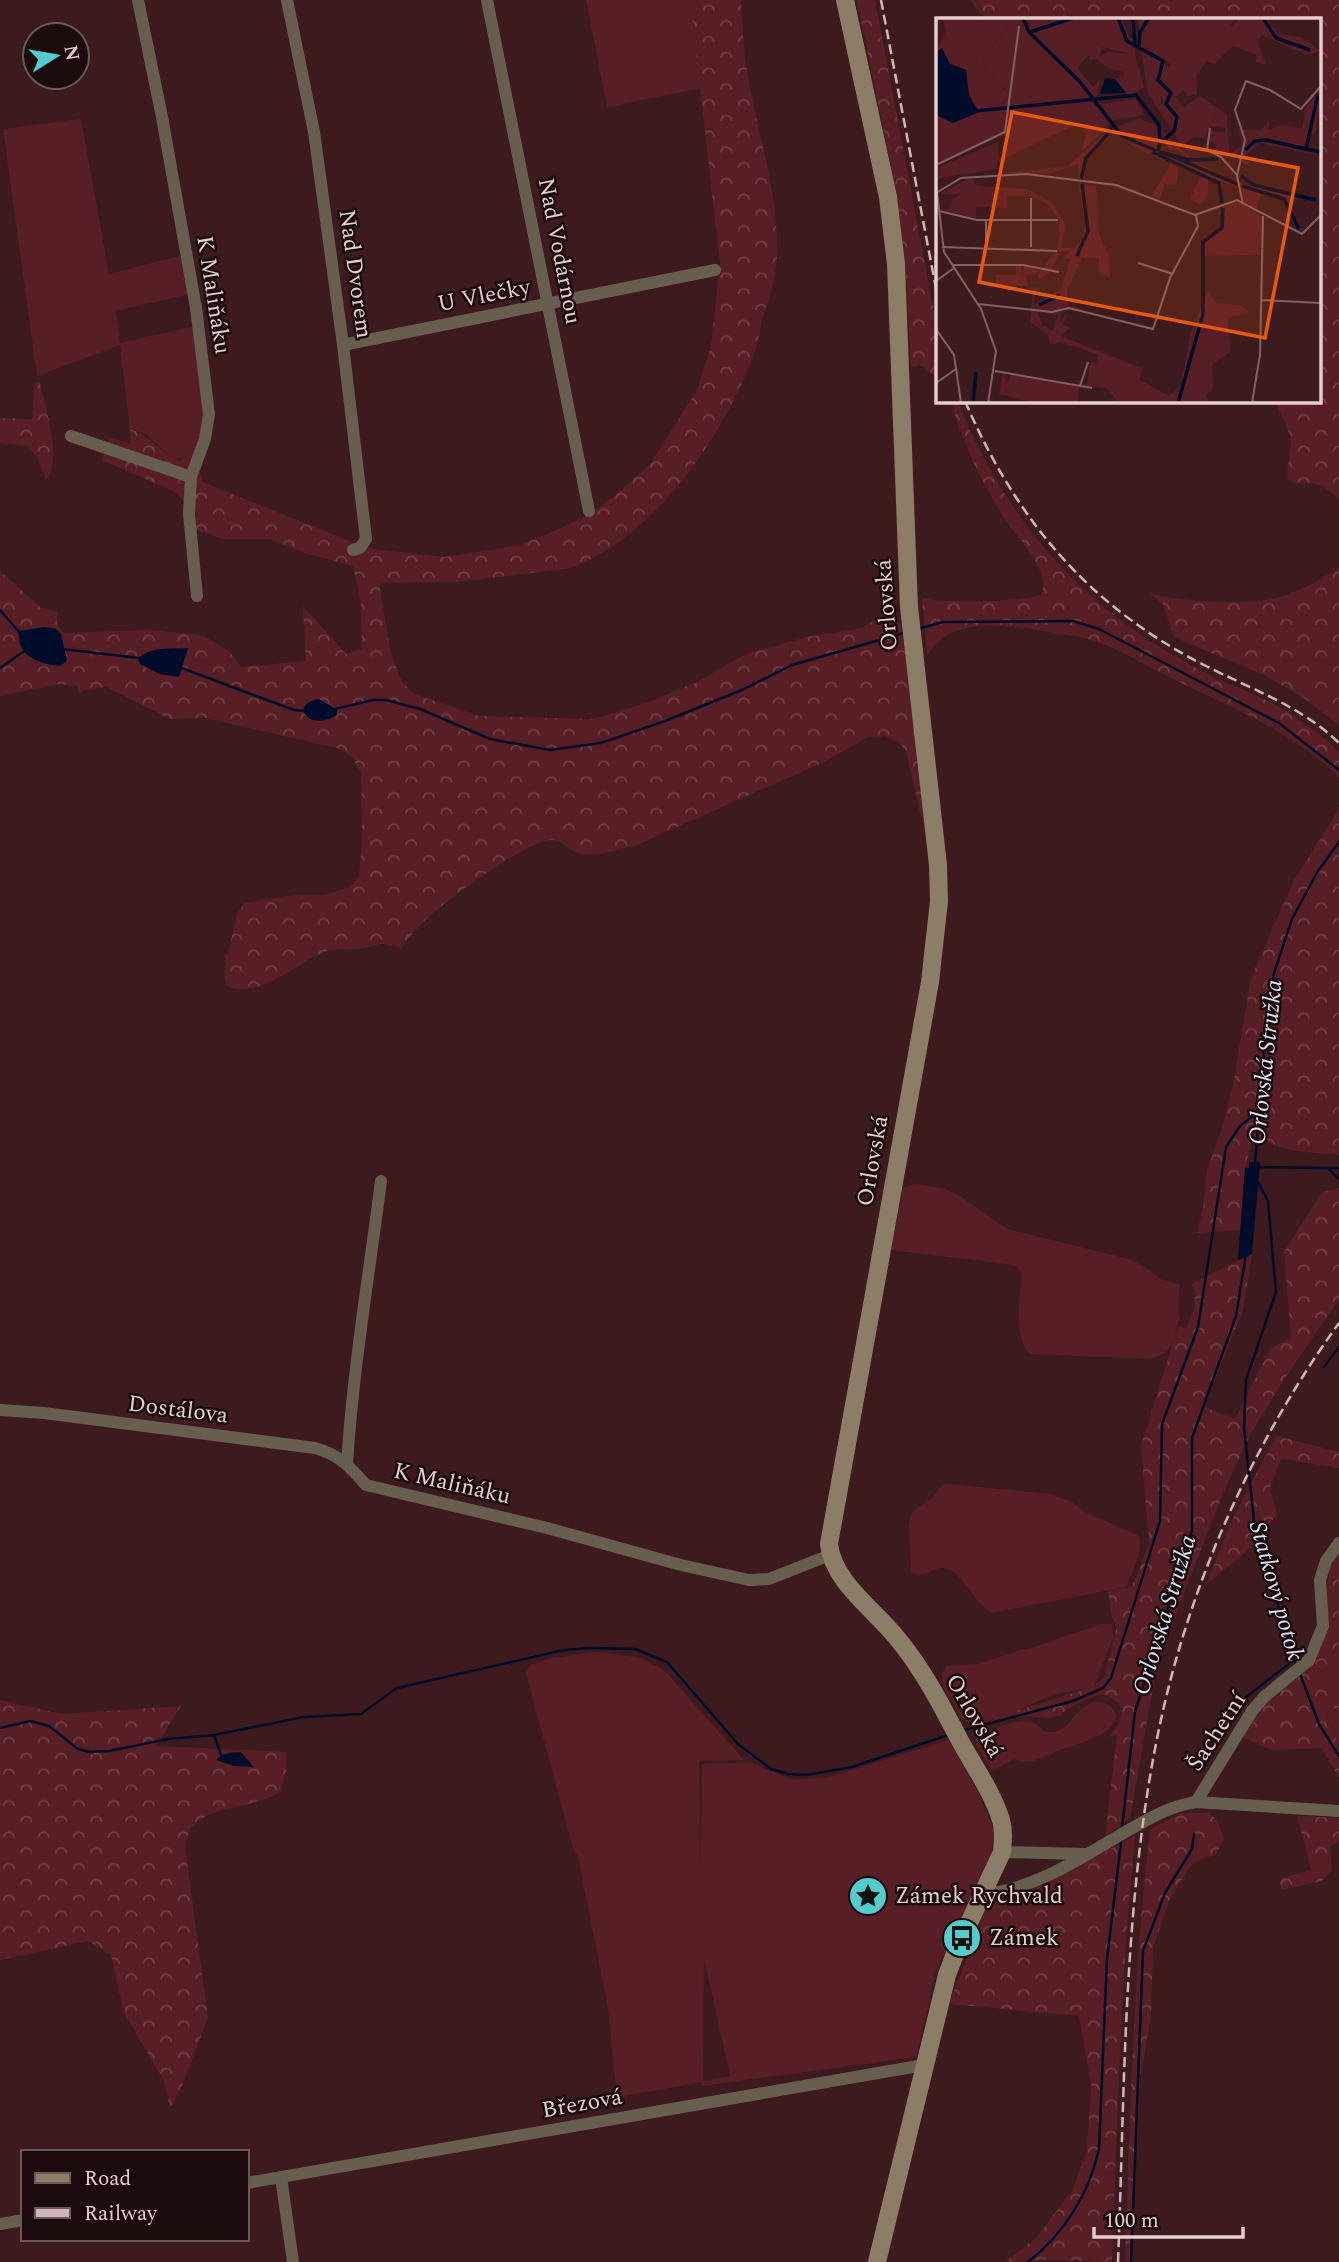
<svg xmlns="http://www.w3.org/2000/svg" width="1339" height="2262" font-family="Spectral,serif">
	<defs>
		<pattern id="forest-crowns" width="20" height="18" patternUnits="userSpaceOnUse" patternTransform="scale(1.75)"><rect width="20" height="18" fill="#581e25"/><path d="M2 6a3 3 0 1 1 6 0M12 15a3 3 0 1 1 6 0" fill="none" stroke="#703e43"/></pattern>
	</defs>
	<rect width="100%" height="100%" fill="#3d1a1d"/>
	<g fill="#581e25" fill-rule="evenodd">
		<polygon points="586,0 690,0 701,88 607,107"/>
		<polygon points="81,119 109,274 184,255 190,294 116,311 120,343 195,326 206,410 195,461 171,457 144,433 130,429 120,345 37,376 3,129"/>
		<path d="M914 1184 943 1188 960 1196 1007 1229 1129 1259 1149 1269 1160 1279 1180 1285 1178 1312 1180 1317 1173 1342 1165 1353 1151 1359 1031 1354C1013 1344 1020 1293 1022 1273L1015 1265 891 1250 903 1188Z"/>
		<path d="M948 1484 1050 1494 1072 1502 1083 1511 1138 1535C1145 1549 1132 1573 1126 1587L991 1613C974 1603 967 1578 948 1569 934 1563 927 1582 911 1571L909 1525 911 1514 916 1508 932 1498 942 1485Z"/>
		<polygon points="1101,1624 1112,1624 1113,1637 1094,1687 1052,1695 1018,1710 976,1723 968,1722 960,1716 943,1685 942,1673 946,1666 977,1664 1023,1649 1031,1648"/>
		<polygon points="1339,1641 1339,1694 1323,1675"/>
		<path d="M596 1652 642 1658 665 1671 744 1760 699 1761 700 1875 702 1764 751 1762 791 1780 830 1777 948 1740 976 1788 994 1830 991 1857 937 1968 916 2057 702 2086 701 2082 620 2097 615 2079 608 2008 578 1857 573 1848 526 1673 530 1665 552 1658ZM704 1958 730 2076 704 2081H703Z"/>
		<path d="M1094 1702C1109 1701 1125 1713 1110 1728 1098 1739 1081 1743 1066 1748 1049 1753 1032 1768 1014 1759L998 1768 991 1769 976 1745 975 1740 980 1733C1001 1728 1028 1710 1045 1732 1073 1734 1068 1712 1094 1702Z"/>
		<polygon points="1336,1708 1339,1709 1339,1745 1325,1711"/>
	</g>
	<g fill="url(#forest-crowns)" fill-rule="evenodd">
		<path d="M690 0H741C742 19 743 39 745 58 754 123 778 186 777 252 777 276 769 298 762 320 760 330 759 341 755 351 726 433 655 537 571 568L456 582 379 583 391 654 402 682 414 694 479 716 594 719 649 702 697 682 746 654 807 637 862 628 883 614 901 624 927 829 922 821 906 751 899 742 885 736 868 737 826 761 637 845C619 849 591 860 574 851 565 847 561 839 551 840 526 842 457 893 437 910 423 921 410 935 401 949 384 940 376 945 359 949 349 951 340 947 327 951 298 961 259 1001 227 986 221 973 228 968 225 956L228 953 237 914 244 903 297 895H324L350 887 359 876 362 844 361 773 352 757 337 748 206 718 170 719 106 687 85 690 80 694 77 686 59 684 0 696V571L41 608 58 612 57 624 64 633 148 630 193 634 204 636 229 651 241 667 306 661 303 606 346 654 362 649 361 602 353 566 305 553 270 539H222L195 529 197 514 175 492 102 460 109 438 131 444 130 429C150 435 161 454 180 460L190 453 193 455 203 482 354 543 380 550 444 557 490 550 520 545 557 530 588 515 616 495 651 463 697 390 711 346 720 263ZM51 627 61 634 67 661C45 660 15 664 19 631Z"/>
		<polygon points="857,0 875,0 938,333 938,378 919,365 914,367 911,365 906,274 896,192"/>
		<path d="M970 0H1339V500C1332 493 1325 486 1315 484 1303 482 1300 486 1288 479 1287 469 1288 464 1290 455 1294 434 1284 418 1273 401H1320V19H984Z"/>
		<path d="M40 383C45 406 63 462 46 479L37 457 27 446 0 443V418L32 419 34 384Z"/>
		<path d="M951 401H957C1008 524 1084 610 1202 671 1226 684 1252 692 1275 705 1298 717 1320 734 1339 752V777C1292 731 1228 706 1169 677 1145 665 1118 648 1092 640 1079 636 1063 635 1050 632 1011 626 951 613 927 656L922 597C935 604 1028 602 1042 594 1044 585 1043 577 1039 568 1031 550 1016 535 1005 519 981 482 963 444 951 401Z"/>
		<path d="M1339 568V725L1305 699 1268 677 1174 637 1163 604 1149 593C1181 602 1248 606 1280 597 1301 591 1321 579 1339 568Z"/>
		<polygon points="1339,806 1339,1155 1295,1151 1264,1142 1251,1144 1245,1168 1240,1230 1197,1233 1203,1208 1207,1170 1221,1132 1233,1085 1251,978 1294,880 1332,821"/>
		<polygon points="1339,1188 1339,1299 1283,1381 1250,1435 1222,1496 1169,1631 1156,1671 1130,1818 1105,1837 1117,1735 1108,1737 1118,1726 1122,1709 1117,1702 1107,1695 1098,1695 1070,1707 1061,1715 1050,1718 1030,1716 976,1723 1093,1687 1104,1678 1117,1626 1112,1617 1108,1591 1132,1587 1149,1543 1141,1446 1178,1326 1186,1328 1193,1312 1196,1291 1191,1284 1252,1254 1243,1310 1204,1407 1235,1419 1271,1348 1291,1338 1284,1252 1322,1192"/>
		<polygon points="1276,1436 1339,1452 1339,1468 1281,1459 1270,1488 1277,1514 1253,1546 1206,1585 1231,1522"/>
		<polygon points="1339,1552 1339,1641 1323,1675 1339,1694 1339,1709 1336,1708 1325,1712 1339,1745 1339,1778 1322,1748 1271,1750 1242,1737 1266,1699 1310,1662 1329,1627 1326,1589 1331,1564"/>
		<path d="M0 1700 62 1714 181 1706 156 1746 287 1752 286 1771 281 1791C257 1809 213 1804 193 1826 188 1830 187 1840 185 1846L208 2018 180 2091 170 2108 164 2081 124 2013 111 1955 88 1941 0 1960Z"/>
		<path d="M1182 1813H1209L1217 1820 1224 1839 1216 1854 1192 1863 1169 1901 1153 1948 1151 2016 1140 2078 1131 2262H1125C1130 2118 1133 1973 1150 1829Z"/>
		<polygon points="1297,1816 1339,1818 1339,1842 1330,1846 1332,1870 1322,1881 1282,1890 1279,1879 1311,1870"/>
		<path d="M1135 1836C1121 1978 1117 2120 1112 2262L1050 2260 1005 2262 1036 2238 1073 2189 1087 2151 1091 2085 1079 2016 949 2004 987 1905 1051 1880Z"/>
	</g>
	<g fill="#000c29">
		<path d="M45 627 56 629 61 634 67 661 60 666C39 664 17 656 19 631Z"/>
		<path d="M188 648 179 677 159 674 140 664 138 659C150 646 171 649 188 648Z"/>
		<path d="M319 699 337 710V715C325 722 311 725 303 711 305 702 311 701 319 699Z"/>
		<polygon points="1249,1162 1260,1162 1252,1254 1238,1260 1245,1168 1249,1168"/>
		<path d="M241 1752 254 1767 234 1766 216 1760C223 1752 231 1753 241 1752Z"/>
	</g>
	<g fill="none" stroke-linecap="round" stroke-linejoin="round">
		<g stroke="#000c29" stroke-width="2.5">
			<polyline points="0,610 21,634"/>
			<polyline points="917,629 943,622 1073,621 1099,629 1279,723 1339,770"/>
			<polyline points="62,649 139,658"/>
			<polyline points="179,667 294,710 305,711"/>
			<polyline points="0,668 26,650"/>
			<polyline points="335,709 373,700 386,700 420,709 490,739 550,750 601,743 665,721 742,690 792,665 904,633"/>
			<polyline points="1255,1164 1266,1029 1274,973 1292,919 1318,871 1339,842"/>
			<polyline points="1257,1167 1328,1168 1339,1179"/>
			<polyline points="1328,1168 1339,1168"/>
			<polyline points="1258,1182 1268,1201 1276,1292 1246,1380 1244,1427 1255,1530 1296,1665"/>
			<polyline points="1324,1367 1339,1347"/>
			<polyline points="1300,1674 1319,1724 1339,1756"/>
			<polyline points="0,1728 30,1721 49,1726 78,1749 90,1752 109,1751 168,1739 214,1735 304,1717 361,1714 397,1688 564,1650 590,1648 635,1649 667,1662 738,1744 771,1769 788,1774 806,1775 852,1767 948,1735"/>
			<polyline points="961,1731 1073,1701 1103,1688 1111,1678 1160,1521 1162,1424 1198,1327 1226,1147 1240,1126 1258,1112"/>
			<polyline points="214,1735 221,1755"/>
			<polyline points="1205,1765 1246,1697 1294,1660"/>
			<polyline points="1122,1828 1135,1712 1192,1531 1192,1438 1236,1316 1246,1254"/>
			<path d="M1028 2262C1064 2234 1089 2194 1099 2149L1107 1959 1121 1842"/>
			<polyline points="1131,2262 1143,1951 1165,1893 1192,1849 1194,1834"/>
		</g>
		<g stroke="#675e50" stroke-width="12">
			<polyline points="138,0 162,117 196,308 209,414 205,439 191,477 189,514 197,596"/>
			<polyline points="287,0 314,132 343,345 366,539 360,548 353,550"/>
			<polyline points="487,0 589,511"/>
			<polyline points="343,345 715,270"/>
			<polyline points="71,436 191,477"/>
			<path d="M0 1410 44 1413 315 1448C340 1455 349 1466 366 1485L547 1528 681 1565 749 1580 769 1579 830 1555"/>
			<path d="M347 1464C353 1369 369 1275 381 1181"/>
			<polyline points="1196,1802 1252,1711 1264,1697 1309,1660 1323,1626 1320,1580 1326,1561 1339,1543"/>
			<polyline points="1002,1852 1084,1854"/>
			<path d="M984 1894C1036 1889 1082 1857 1127 1831 1150 1818 1170 1806 1196 1802L1339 1811"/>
			<polyline points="281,2177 293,2262"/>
			<polyline points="247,2183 924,2065"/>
			<polyline points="0,2224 23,2220"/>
		</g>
		<path stroke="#8c7d67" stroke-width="18" d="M845 0 888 197 896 264 909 607 938 865 939 901 930 982 829 1544C833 1582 874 1609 897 1638 922 1668 941 1704 959 1739 973 1765 992 1791 1001 1820 1004 1830 1003 1841 1002 1852L956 1951 947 1975 877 2262"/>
		<g stroke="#d0b6b7" stroke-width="2.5" stroke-dasharray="10 5" stroke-linecap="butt">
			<polyline points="881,0 938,299"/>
			<path d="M965 401C1016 520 1089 607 1206 666 1253 690 1301 706 1339 743"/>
			<path d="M1118 2262C1125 2084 1123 1890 1162 1715 1193 1576 1255 1439 1339 1323"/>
		</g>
	</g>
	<defs>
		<symbol id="sight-disc" viewBox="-11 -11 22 22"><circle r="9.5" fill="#52cdce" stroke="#1a0a0b"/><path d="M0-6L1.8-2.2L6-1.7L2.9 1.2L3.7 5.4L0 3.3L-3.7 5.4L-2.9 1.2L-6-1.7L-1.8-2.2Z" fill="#111"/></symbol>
		<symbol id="bus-disc" viewBox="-11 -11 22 22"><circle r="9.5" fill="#52cdce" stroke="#1a0a0b"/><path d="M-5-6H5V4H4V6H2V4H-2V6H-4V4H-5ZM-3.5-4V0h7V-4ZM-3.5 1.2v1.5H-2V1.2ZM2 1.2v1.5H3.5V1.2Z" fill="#111"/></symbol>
	</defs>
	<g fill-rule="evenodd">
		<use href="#sight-disc" x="846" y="1874" width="44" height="44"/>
		<use href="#bus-disc" x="940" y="1916" width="44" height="44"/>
	</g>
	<g text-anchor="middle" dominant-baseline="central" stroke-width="5" stroke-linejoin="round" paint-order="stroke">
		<g font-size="23" fill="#e6cece" stroke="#1a0a0b">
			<text transform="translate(559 251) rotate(79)">Nad Vodárnou</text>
			<text transform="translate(355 274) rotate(82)">Nad Dvorem</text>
			<text transform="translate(213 295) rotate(81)">K Maliňáku</text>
			<text transform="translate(484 296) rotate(-11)">U Vlečky</text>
			<text transform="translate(887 605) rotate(-94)">Orlovská</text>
			<text transform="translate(873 1161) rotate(-80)">Orlovská</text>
			<text transform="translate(178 1410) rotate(7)">Dostálova</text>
			<text transform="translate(452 1484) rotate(13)">K Maliňáku</text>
			<text transform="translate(974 1716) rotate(60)">Orlovská</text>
			<text transform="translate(1217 1732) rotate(-57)">Šachetní</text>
			<text transform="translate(582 2104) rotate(-10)">Březová</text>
		</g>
		<g font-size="23" fill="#e6cece" stroke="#1a0a0b" text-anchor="start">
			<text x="895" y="1896">Zámek Rychvald</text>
			<text x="989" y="1938">Zámek</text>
		</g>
		<g font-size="24" font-style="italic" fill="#d8e5f7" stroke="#1a0a0b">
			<text transform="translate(1266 1062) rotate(-84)">Orlovská Stružka</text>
			<text transform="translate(1276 1591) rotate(74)">Statkový potok</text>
			<text transform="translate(1165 1615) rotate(-73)">Orlovská Stružka</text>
		</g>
	</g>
	<g transform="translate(936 18)">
		<rect width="385" height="385" fill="#3d1a1d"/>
		<path d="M122 9 139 11 137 25 119 26 104 16ZM172 34 199 36 208 69 196 76H187L190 74 179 61 189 57 187 53 174 51 160 41ZM385 71 380 114 372 119 370 129 347 125 352 109 366 110 370 90ZM283 91 291 97 293 135 306 128 302 107 308 125 305 134 288 138 272 129 279 131 280 127 272 120 274 113 289 114V110L274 108ZM235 146 243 150 240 167 229 166 223 182 216 177ZM265 158 272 160V178L264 187 254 181ZM41 176 71 177 72 190 40 189V184V201L5 191H15L16 181 24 177ZM303 184 326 199 324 237 268 238 269 223 288 208 287 187ZM80 247H85L86 257 89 247 105 254 90 257 92 268 60 267V257H80ZM154 344 199 358 183 385 170 370 151 368ZM67 355 72 366 75 357 143 369 142 385 95 384 63 376Z" fill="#581e25"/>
		<path d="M79 0H90L94 10 92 0H185L194 21 200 20 199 37 167 29 162 40 153 42V37L141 50 157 69 165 61 161 77 166 86 200 81 209 97 178 102 146 133 150 116 144 104 62 144 60 151 0 161V150L62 124V142L66 137 74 76 50 53 47 40ZM122 9 138 12 137 25 119 26 104 16H113ZM200 0 205 26 233 49 256 32 257 27 247 15 250 7 296 8 303 0H334L332 4 343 16 365 19 385 33 371 37 326 17 322 23 330 47 320 44V36L297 28 278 46 270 43 260 59 261 76 252 78 247 72 240 79 248 89 264 78 283 91 268 120 258 119 246 128 212 75ZM210 44 223 67 227 85 219 86 213 73ZM203 101 219 106 256 141 303 169 286 164 285 183 283 165 235 145 233 136 251 146 253 142 244 133 233 132 225 116 219 133 229 137V143L198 129 177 113 151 141 148 161 142 159V146L112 156 63 155 132 148 174 111ZM333 101V111L353 107 347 127 385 138 323 125 309 138 314 148 305 144 310 124 306 112H326ZM35 159 41 168 91 171 117 185 129 206 126 230H139L146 221 149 206 143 167 160 168 163 216 173 237 174 259 163 255V240H146L131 273 132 287 143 291 126 293 124 304 132 294 127 307 135 309 125 318 207 351 203 361 233 378 245 367 254 317 272 271 279 285 304 287 314 294 291 300 295 333 276 347 277 371 269 377 273 385H183L199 358 160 346 162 337 125 324 114 327 112 317 94 304 97 270 92 269 105 270 100 273 98 287 125 271 134 241 127 240 134 234 124 233 115 252 104 262 101 258 122 229 123 202 110 185 94 179 4 176ZM101 294 122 297 117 313 107 308ZM303 165 362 180 355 187 362 207 371 214 359 210 352 188 342 179 325 177 320 193 309 186Z" fill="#581e25" fill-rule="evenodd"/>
		<path d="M79 0 47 40 50 53 73 76 69 114 0 146V97L17 105 41 91 33 77 30 52 14 46 6 31 0 34 10 12 7 1ZM202 0H303L292 9 250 7 247 15 258 27 256 37 241 51 205 26ZM170 35 192 38 200 54 171 45 165 38ZM210 44 226 74 224 87H219L213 73Z" fill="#581e25"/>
		<path d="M6 30 14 46 30 52 33 77 41 91V95L17 105 0 97V34ZM169 60 179 61 190 75 164 76Z" fill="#000c29"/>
		<path fill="none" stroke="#000c29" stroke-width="3.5" d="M87 0 93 14 144 64 186 118 221 133M182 0 191 23 227 43 222 62 235 75 230 86 241 99 238 113 224 125 222 133M197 0 199 26M327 0 340 20 374 32M94 14 137 0M203 28 204 14 213 0M39 93 200 77 223 107 224 125M370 131 382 76M309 132 319 123 330 122 384 134M216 134 283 165 286 185M223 134 254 142 282 141M233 137 301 166M305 158 318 167 380 182M145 161 150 140 176 111M306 168 348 181 363 211M141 238 152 213 146 166M103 287 124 277M37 385 40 354M242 385 267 296V224L286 210 287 190"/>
		<path fill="none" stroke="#816264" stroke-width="2" d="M274 110 271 132 285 139 301 157M0 147 69 114 83 8M1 174 8 234 45 291 60 333 52 385M0 175 25 160 90 156 180 167 259 197 301 182 366 216 385 197M95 180V229M307 186 301 158 309 122 299 92 310 63 334 72 365 91 385 68M3 193 41 202H122M50 228V202M6 229 121 233M202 245 237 256M16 247H87L123 254M0 263 18 250M326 282 385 285M42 286 116 294 133 290 217 311 234 260 262 208 260 197M0 311 18 337 25 385M59 353 156 370M0 365 20 351M144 368 152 344M316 385 324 337 327 198"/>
		<path fill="#e8590c" fill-opacity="0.15" stroke="#e8590c" stroke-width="3.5" d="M76 94 362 150 329 320 43 264Z"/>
		<rect width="385" height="385" fill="none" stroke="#e6cece" stroke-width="3.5"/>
	</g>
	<rect x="21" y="2150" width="228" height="91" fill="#1a0a0b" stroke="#6c5859" stroke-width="2"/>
	<rect x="35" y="2173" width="35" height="10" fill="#8c7d67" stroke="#6c5859" stroke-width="2"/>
	<text x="84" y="2185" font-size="21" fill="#e6cece">Road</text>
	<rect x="35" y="2208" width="35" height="10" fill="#d0b6b7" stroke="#6c5859" stroke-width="2"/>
	<text x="84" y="2220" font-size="21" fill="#e6cece">Railway</text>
	<g transform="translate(56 56) rotate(79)"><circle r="33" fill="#1a0a0b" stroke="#6c5859" stroke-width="2"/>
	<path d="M0-5L12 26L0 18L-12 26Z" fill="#52cdce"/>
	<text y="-10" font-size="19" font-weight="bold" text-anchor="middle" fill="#e6cece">N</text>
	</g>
	<path d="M1094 2227v10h149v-10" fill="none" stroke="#e6cece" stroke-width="3.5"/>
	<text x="1104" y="2227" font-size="21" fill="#e6cece" stroke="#1a0a0b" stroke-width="5" paint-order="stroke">100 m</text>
</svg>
